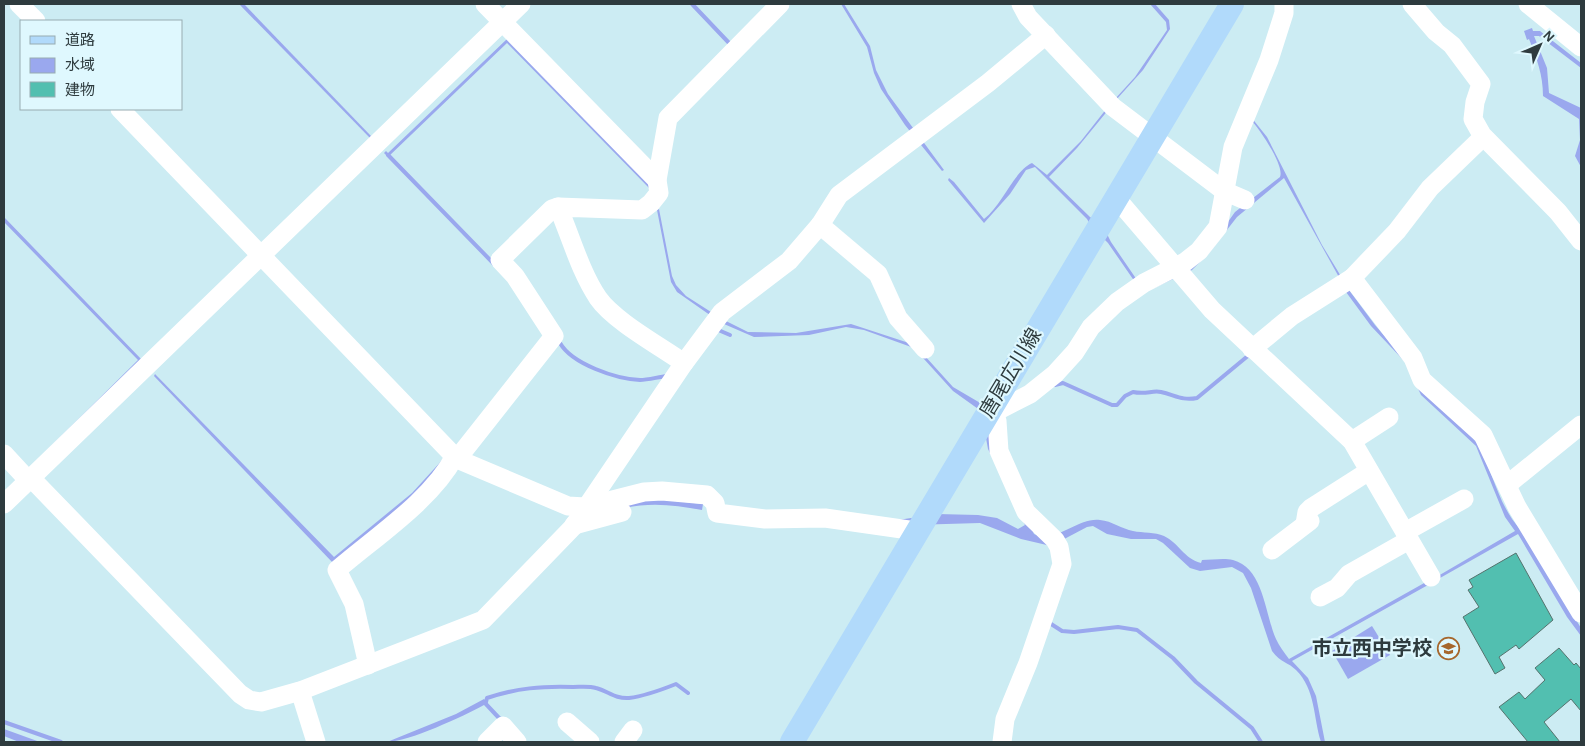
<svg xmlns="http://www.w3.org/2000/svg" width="1585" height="746" font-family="'Alegreya Sans','Noto Sans JP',sans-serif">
	<rect width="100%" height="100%" fill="#ccecf3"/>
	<g fill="#9aa8ee">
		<polygon points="239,4 244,4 371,136 370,138"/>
		<polygon points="841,4 844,4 870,46 876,70 888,94 944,170 942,171 905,125 881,89 874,73 867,47"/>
		<polygon points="1150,4 1155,4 1169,20 1170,29 1143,70 1116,100 1115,99 1135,77 1167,30 1166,22"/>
		<path d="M1532 28 1533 31H1540L1581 63V68L1539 36H1534L1547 68 1549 93 1581 108V167L1575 156 1580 140 1579 119 1543 96C1543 75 1537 59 1529 39L1527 40 1524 31Z"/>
		<polygon points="507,39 653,188 651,190 507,43 388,157 384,153 386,151 388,153"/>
		<path d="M1107 108 1109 109 1077 148 1049 177 1090 217 1103 226 1111 242 1137 280 1135 282 1108 243 1091 226 1087 219 1035 167 1026 170 1010 194 984 223 948 180 949 178 954 182 984 219C1003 204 1014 171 1032 163L1047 175 1081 141Z"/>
		<path d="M1251 117 1267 137 1322 245 1342 278 1340 279 1284 178 1237 217 1209 253 1192 270 1154 288 1225 226 1235 212 1280 177C1285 166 1259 128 1250 119Z"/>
		<path d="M659 209 672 276 676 285 686 296 722 319 748 332 796 333 851 324 915 345 953 387 982 404 1034 534C1056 544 1078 517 1100 520 1112 521 1122 529 1133 531 1143 533 1155 532 1164 536 1179 543 1183 558 1201 563L1202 560C1211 560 1224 558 1233 560 1264 568 1265 615 1276 639 1279 646 1284 652 1289 659L1426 582 1428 585 1292 661 1308 678 1316 696 1325 742H1321C1313 717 1316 690 1296 670 1288 662 1281 663 1272 651L1251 588 1243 573 1232 567 1200 571 1190 568 1163 543 1156 539H1131L1107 534 1093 526 1087 527 1051 546 1021 539 980 523 912 525 771 511 898 520 937 514 978 515 997 518 1018 529 1025 525 988 449 981 411 953 391 914 348 864 330 846 327 809 335 754 337 724 324 707 313 677 292 671 282 657 210Z"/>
		<polygon points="4,217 142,360 30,467 138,360 4,222"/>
		<path d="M1349 290 1375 325 1477 443C1493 471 1498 505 1520 529L1581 628V636L1567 617 1518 534 1440 578 1438 576 1515 531 1505 517 1476 446 1421 395 1406 363 1371 326 1346 292Z"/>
		<polygon points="155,374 334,557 412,493 444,458 416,495 333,563 154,376"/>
		<path d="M648 498 703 504 702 510C675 505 651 502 625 508V503Z"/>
		<polygon points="1372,626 1390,655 1348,679 1332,651"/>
		<path d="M484 699 501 717 498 720 484 705C464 716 408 742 387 742L456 714Z"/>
		<polygon points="4,729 40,742 19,742 4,736"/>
	</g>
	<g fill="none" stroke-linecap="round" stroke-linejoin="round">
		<g stroke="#9aa8ee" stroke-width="4">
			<polyline points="692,4 730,44"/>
			<polyline points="388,155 494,264"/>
			<polyline points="716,329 730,335"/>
			<path d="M560 343C572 364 616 379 640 380 648 380 658 377 667 376"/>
			<path d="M1055 385 1063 383 1112 405H1117L1125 396 1133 392C1146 395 1152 390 1161 392 1175 395 1182 401 1197 398L1249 355"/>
			<polyline points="1048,622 1062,631 1074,632 1118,627 1137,630 1173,658 1196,682 1252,728 1261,742"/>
			<path d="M486 702 487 698C517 688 542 686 573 687 581 687 589 686 596 688 608 691 615 699 629 698 645 696 661 690 676 684L688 693"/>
			<polyline points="4,722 61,742"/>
		</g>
	</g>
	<g fill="#52bfb0" stroke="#55726d">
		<polygon points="1516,553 1553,620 1519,649 1516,645 1499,657 1505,668 1495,674 1463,617 1479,607 1468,590 1473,587 1469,580"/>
		<polygon points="1559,648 1574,665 1576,663 1581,669 1581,711 1571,699 1544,722 1560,742 1528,742 1499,707 1519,692 1525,699 1545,680 1535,668"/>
	</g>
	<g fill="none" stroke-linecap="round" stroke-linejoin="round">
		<g stroke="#fff" stroke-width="19">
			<polyline points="19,4 36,21"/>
			<polyline points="485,4 657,180"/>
			<polyline points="1021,4 1028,17 1113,107 1224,191 1245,200"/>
			<polyline points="1412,4 1436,32 1452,45 1481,84 1475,102 1473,119 1482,135 1558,212 1581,241"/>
			<polyline points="1528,4 1581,47"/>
			<polyline points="120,109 457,459 568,506 585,507 644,492 662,491 707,495 715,503 717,513 765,519 825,518 916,531"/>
			<polyline points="1117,199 1212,310 1352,441 1431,577"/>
			<polyline points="820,225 878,274 898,318 925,349"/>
			<polyline points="1352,278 1397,231 1430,188 1483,137"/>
			<polyline points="1252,349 1292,316 1352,278 1413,358 1422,380 1483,435 1517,507 1581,613"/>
			<path d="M684 363C660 346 614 321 598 298 580 271 571 237 558 207L642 210 651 203 659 193 657 180 668 118 780 4"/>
			<polyline points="992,405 997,421 999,451 1026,512 1055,540 1059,547 1062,564 1028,663 1005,719 1002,742"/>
			<polyline points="993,413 1030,394 1055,374 1075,352 1091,327 1117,302 1144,283 1185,262 1199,251 1218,227 1233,147 1269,60 1284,13 1284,4"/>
			<polyline points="1352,441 1389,417"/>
			<polyline points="4,454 28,480"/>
			<polyline points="457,459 554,336 515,276 500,260 552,209 558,207"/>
			<polyline points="31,478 240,694 249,700 261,702 300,691 483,620 573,527 684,363 722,312 789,261 820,225 839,195 988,83 1046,35"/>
			<polyline points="1507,485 1581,425"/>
			<polyline points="4,504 521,4"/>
			<polyline points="1305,524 1307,512 1311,508 1369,471"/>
			<polyline points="574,525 622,512"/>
			<polyline points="1405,532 1464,499"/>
			<polyline points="1272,550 1310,521"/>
			<polyline points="1320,597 1337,588 1349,574 1409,540"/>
			<path d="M368 665 354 604 337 570C375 537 431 501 455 456"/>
			<polyline points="300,691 316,742"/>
			<polyline points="567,722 590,742"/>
			<polyline points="487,742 503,726 517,742"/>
			<polyline points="624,742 633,730"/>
		</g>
		<polyline stroke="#b1dafb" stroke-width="24" points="792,742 1232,4"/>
	</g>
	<defs>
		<symbol id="school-ring" viewBox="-11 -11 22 22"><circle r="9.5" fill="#dff8fe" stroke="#a6672d" stroke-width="1.5"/><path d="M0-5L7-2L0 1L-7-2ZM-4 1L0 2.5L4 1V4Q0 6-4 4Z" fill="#a6672d"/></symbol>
	</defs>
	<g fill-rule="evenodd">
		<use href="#school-ring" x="1436" y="636" width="25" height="25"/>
	</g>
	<g text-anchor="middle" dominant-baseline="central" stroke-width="4.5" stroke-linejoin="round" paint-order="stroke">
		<g font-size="20" fill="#2e3b3e" stroke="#dff8fe">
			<text transform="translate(1011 373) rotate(-59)">唐尾広川線</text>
		</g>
		<g font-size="20" font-weight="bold" fill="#2e3b3e" stroke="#dff8fe" text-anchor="end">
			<text x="1432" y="649">市立西中学校</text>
		</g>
	</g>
	<rect width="1585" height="746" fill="none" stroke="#2e3b3e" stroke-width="10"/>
	<rect x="20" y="20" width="162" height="90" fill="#dff8fe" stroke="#98acb1"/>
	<rect x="30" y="36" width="25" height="8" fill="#b1dafb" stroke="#98acb1"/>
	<text x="65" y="45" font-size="15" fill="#2e3b3e">道路</text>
	<rect x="30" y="58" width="25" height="15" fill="#9aa8ee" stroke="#98acb1"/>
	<text x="65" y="70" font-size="15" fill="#2e3b3e">水域</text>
	<rect x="30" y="82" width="25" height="15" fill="#52bfb0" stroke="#98acb1"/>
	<text x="65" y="95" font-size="15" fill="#2e3b3e">建物</text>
	<g transform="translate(1540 45) rotate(45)" stroke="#dff8fe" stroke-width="4" paint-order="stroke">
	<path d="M0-4L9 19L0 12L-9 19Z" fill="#2e3b3e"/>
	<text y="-8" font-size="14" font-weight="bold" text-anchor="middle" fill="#2e3b3e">N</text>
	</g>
</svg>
